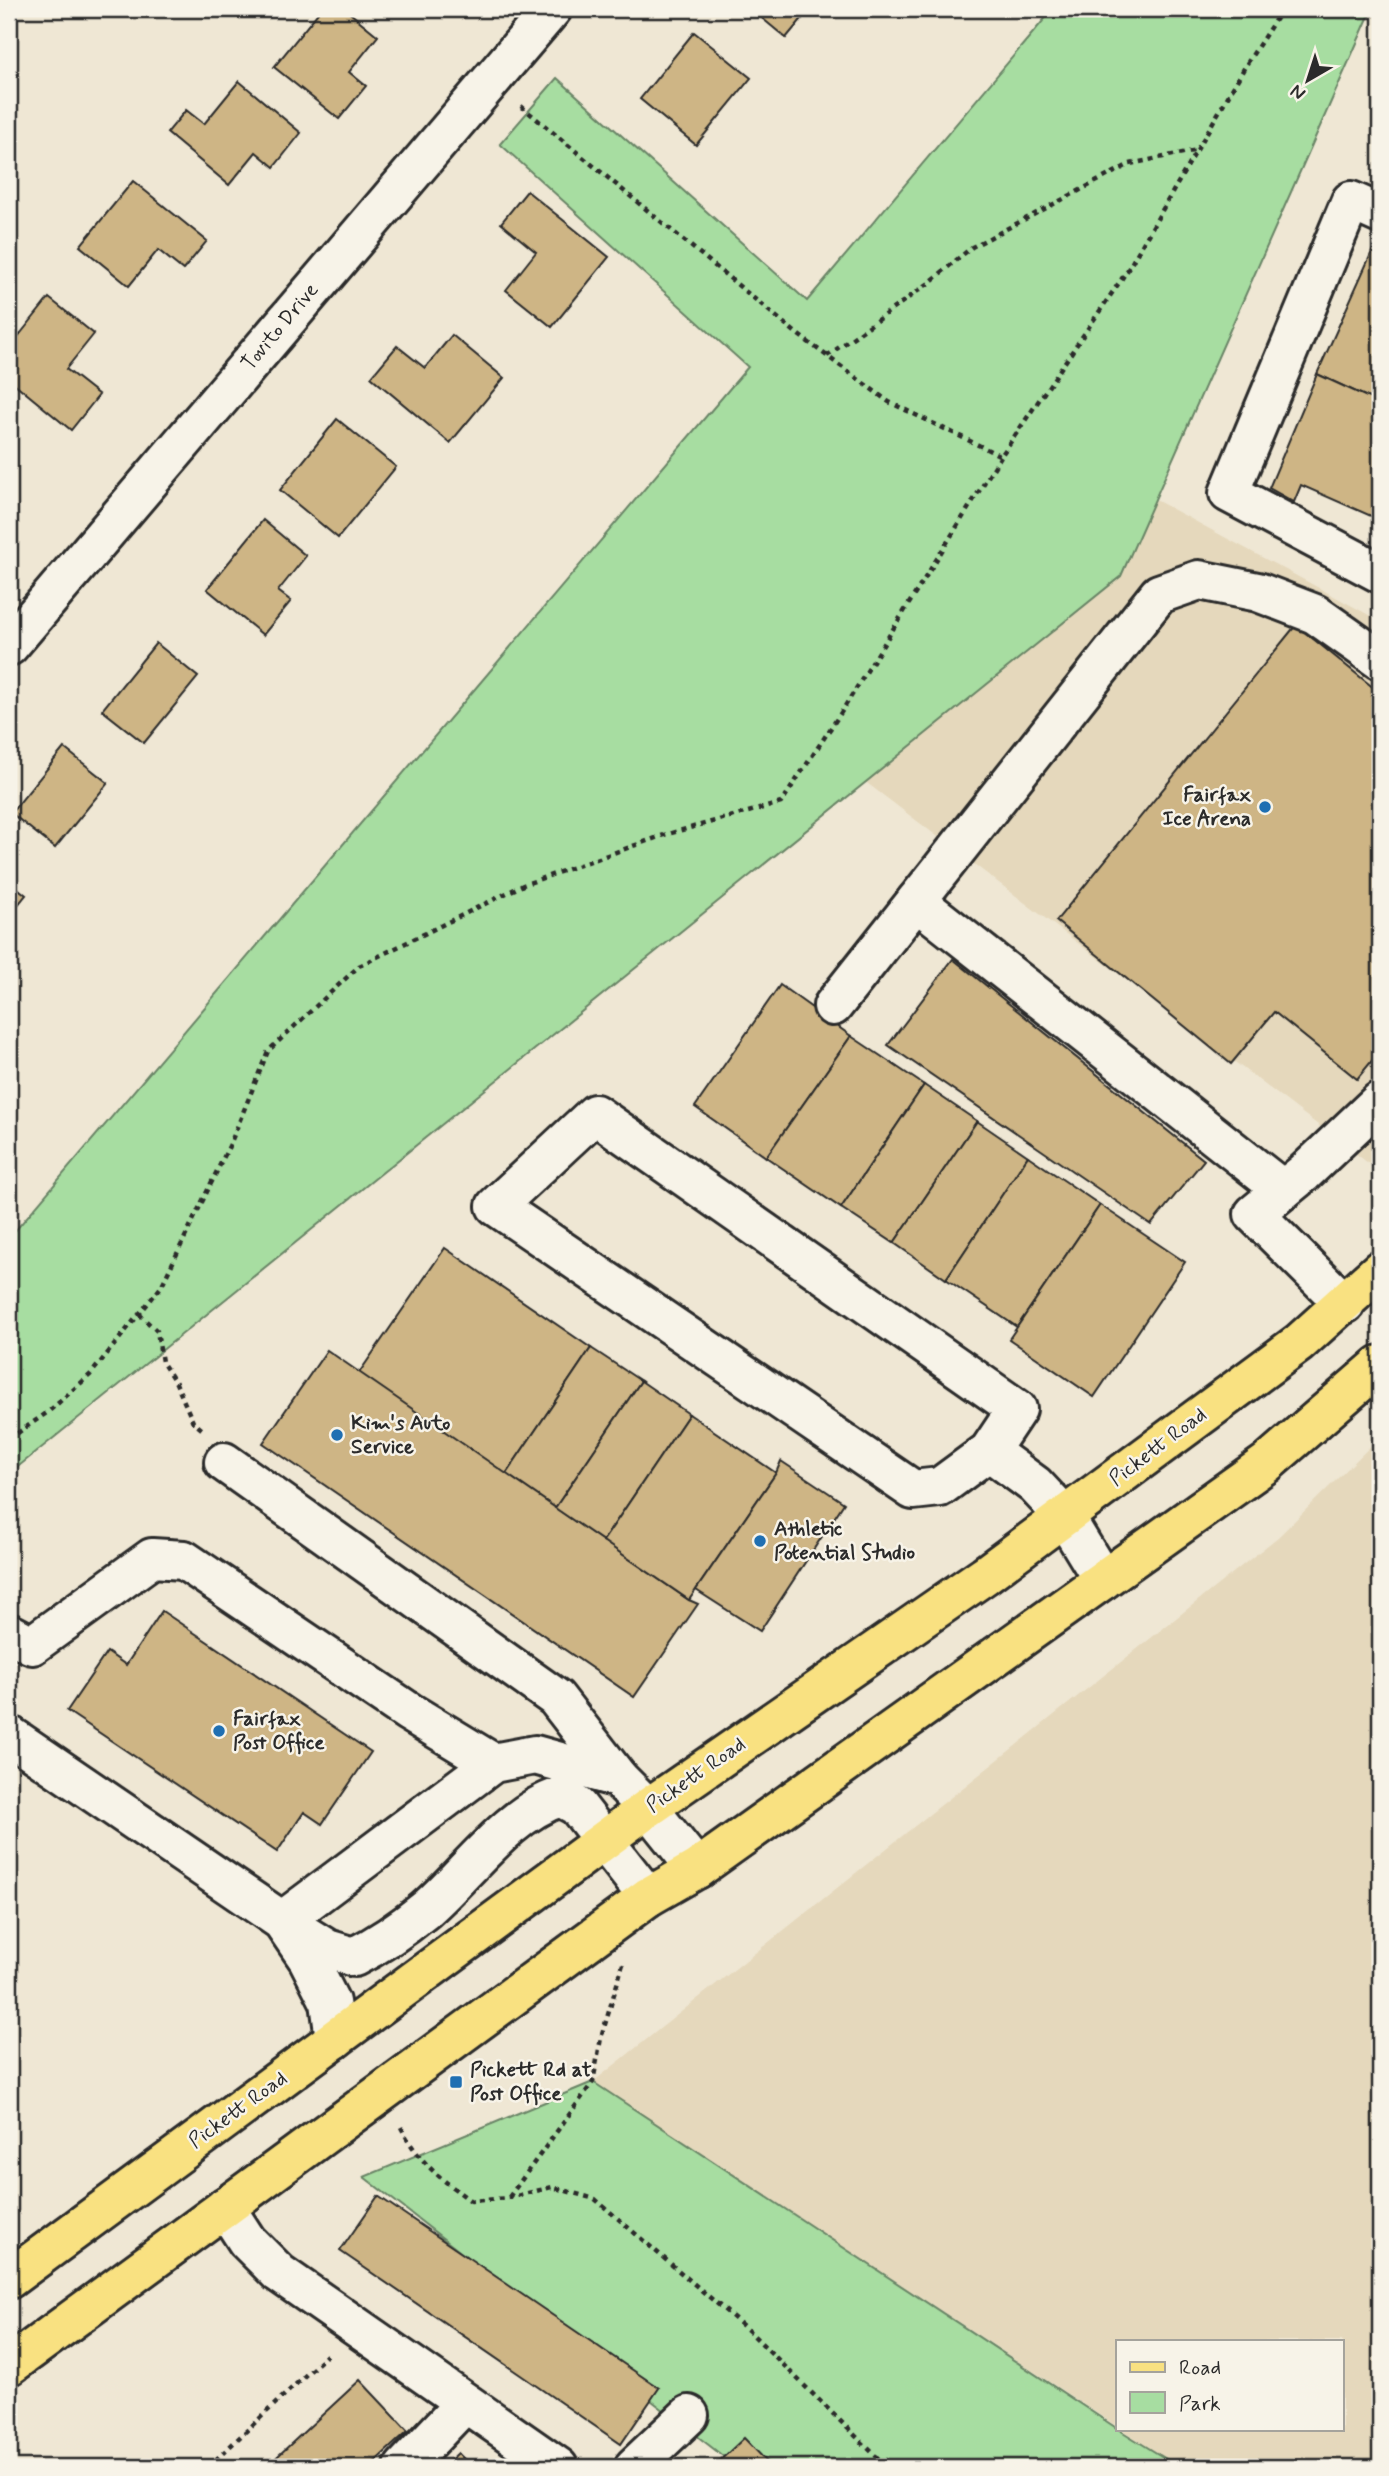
<svg xmlns="http://www.w3.org/2000/svg" width="1389" height="2476" font-family="Mynerve,sans-serif">
	<rect width="100%" height="100%" fill="#efe7d4"/>
	<filter id="ink" filterUnits="userSpaceOnUse"><feTurbulence type="fractalNoise" baseFrequency=".0143" numOctaves="2"/><feDisplacementMap in="SourceGraphic" scale="14" xChannelSelector="R" yChannelSelector="G"/><feConvolveMatrix kernelMatrix="1 2 1 2 8 2 1 2 1" color-interpolation-filters="sRGB"/></filter>
	<g filter="url(#ink)">
		<g fill="#e5d8bc">
			<polygon points="1154,499 1380,621 1380,1172 863,780"/>
			<polygon points="1380,1437 1380,2467 1179,2467 1121,2429 1342,2429 1342,2341 1118,2341 1118,2427 593,2082 1278,1537"/>
		</g>
		<g fill="#a7dda1" stroke="#698466" stroke-width="2">
			<polygon points="1053,9 1372,9 1121,576 9,1474 9,1238 748,367 500,144 557,78 807,301"/>
			<polygon points="593,2082 1118,2429 1179,2467 737,2467 364,2177"/>
		</g>
		<g fill="#ceb585" stroke="#2b2b2b" stroke-width="2">
			<polygon points="321,9 345,9 378,36 349,72 366,86 339,119 274,67"/>
			<polygon points="751,9 810,9 786,38"/>
			<polygon points="694,32 751,78 696,145 640,99"/>
			<polygon points="239,81 301,133 274,167 256,152 229,185 167,133 186,110 204,124"/>
			<polygon points="133,181 207,241 183,270 158,250 129,286 80,246"/>
			<polygon points="527,191 609,257 552,327 506,290 536,252 501,223"/>
			<polygon points="1380,234 1380,403 1317,374"/>
			<polygon points="49,298 94,334 66,369 99,395 71,430 9,379 9,348"/>
			<polygon points="452,335 504,378 450,443 371,377 397,346 425,368"/>
			<polygon points="1317,374 1380,403 1380,520 1301,485 1294,502 1269,488"/>
			<polygon points="337,419 396,467 338,538 280,490"/>
			<polygon points="263,520 306,556 278,591 291,601 263,635 207,589"/>
			<polygon points="1296,625 1380,693 1380,1051 1357,1079 1274,1012 1231,1064 1056,921"/>
			<polygon points="156,643 198,677 144,743 102,710"/>
			<polygon points="64,748 108,783 55,848 11,813"/>
			<polygon points="9,881 26,895 9,916"/>
			<polygon points="953,959 1204,1160 1151,1225 888,1045"/>
			<polygon points="780,985 851,1036 766,1157 695,1107"/>
			<polygon points="851,1036 924,1085 841,1208 766,1157"/>
			<polygon points="924,1085 977,1121 894,1243 841,1208"/>
			<polygon points="977,1121 1028,1156 946,1279 894,1243"/>
			<polygon points="1028,1156 1100,1205 1017,1327 946,1279"/>
			<polygon points="1100,1205 1185,1262 1094,1397 1009,1339"/>
			<polygon points="445,1248 591,1348 506,1474 359,1373"/>
			<polygon points="591,1348 641,1381 555,1508 506,1474"/>
			<polygon points="327,1350 689,1600 698,1604 634,1697 263,1443"/>
			<polygon points="641,1381 689,1414 603,1541 555,1508"/>
			<polygon points="689,1414 776,1473 689,1600 603,1541"/>
			<polygon points="781,1461 844,1503 760,1631 696,1590 776,1473"/>
			<polygon points="162,1611 371,1752 322,1824 304,1812 277,1852 67,1711 107,1652 126,1665"/>
			<polygon points="378,2196 659,2388 621,2444 340,2251"/>
			<polygon points="360,2380 408,2431 369,2467 266,2467"/>
			<polygon points="744,2438 772,2467 713,2467"/>
			<polygon points="458,2453 472,2467 443,2467"/>
		</g>
		<g fill="none" stroke-linecap="round" stroke-linejoin="round">
			<defs>
				<g id="minor">
					<polyline points="1380,214 1351,201 1229,493 1380,573"/>
					<polyline points="9,646 552,9"/>
					<polyline points="916,901 1283,1190"/>
					<polyline points="833,1006 1159,594 1199,580 1258,592 1315,614 1380,660"/>
					<polyline points="1345,1304 1254,1214 1304,1173 1380,1101"/>
					<polyline points="989,1451 940,1487 913,1490 496,1206 595,1114 1017,1409 989,1451 1035,1485 1064,1516 1103,1580"/>
					<polyline points="224,1462 556,1698 618,1778"/>
					<polyline points="9,1633 32,1645 152,1558 184,1560 409,1712 493,1763"/>
					<polyline points="9,1735 282,1921 308,1959 330,2002 335,2039"/>
					<path d="M648 1897 577 1806 560 1797C508 1813 466 1875 425 1910 403 1928 380 1944 354 1957L327 1949 282 1921 493 1763 535 1755 618 1778 648 1808 697 1869"/>
					<polyline points="225,2207 247,2241 279,2273 558,2467"/>
					<polyline points="404,2467 465,2403"/>
					<polyline points="634,2467 689,2415"/>
				</g>
				<g id="major">
					<polyline points="9,2279 648,1808 985,1575 1299,1343 1380,1270"/>
					<polyline points="9,2366 648,1897 697,1869 1267,1463 1380,1365"/>
				</g>
			</defs>
			<use href="#minor" stroke="#2b2b2b" stroke-width="44"/>
			<use href="#major" stroke="#2b2b2b" stroke-width="44"/>
			<g stroke="#2b2b2b" stroke-width="4.5" stroke-dasharray="5 5" stroke-linecap="butt">
				<polyline points="521,106 796,333 889,402 1001,456 1127,271 1246,65 1282,9"/>
				<polyline points="827,356 929,283 972,247 1130,164 1197,150"/>
				<polyline points="139,1314 157,1331 162,1362 176,1383 193,1422 203,1430"/>
				<polyline points="9,1439 48,1412 90,1375 161,1287 231,1142 268,1051 359,966 523,885 664,835 781,803 842,711 1001,456"/>
				<path d="M401 2127C418 2162 441 2179 471 2201L508 2198 552 2187 595 2199 749 2331 887 2467"/>
				<polyline points="509,2197 593,2082 601,2038 623,1964"/>
				<polyline points="208,2467 327,2355"/>
			</g>
			<use href="#minor" stroke="#f7f3e8" stroke-width="38"/>
			<use href="#major" stroke="#f9e181" stroke-width="38"/>
		</g>
	</g>
	<g fill="#1f6fb2" stroke="#f7f3e8" stroke-width="2.5">
		<circle cx="1265" cy="807" r="7"/>
		<circle cx="337" cy="1435" r="7"/>
		<circle cx="760" cy="1541" r="7"/>
		<circle cx="219" cy="1731" r="7"/>
		<rect x="449" y="2075" width="14" height="14" rx="3.5"/>
	</g>
	<g text-anchor="middle" dominant-baseline="central" stroke-width="5" stroke-linejoin="round" paint-order="stroke">
		<g font-size="21" fill="#2b2b2b" stroke="#f7f3e8">
			<text transform="translate(280 327) rotate(-50)">Tovito Drive</text>
			<text transform="translate(1158 1447) rotate(-37)">Pickett Road</text>
			<text transform="translate(696 1775) rotate(-35)">Pickett Road</text>
			<text transform="translate(238 2110) rotate(-36)">Pickett Road</text>
		</g>
		<g font-size="21" font-weight="bold" fill="#2b2b2b" stroke="#f7f3e8" text-anchor="start">
			<text x="1251" y="795" text-anchor="end">Fairfax<tspan x="1251" dy="24">Ice Arena</tspan></text>
			<text x="351" y="1423">Kim's Auto<tspan x="351" dy="24">Service</tspan></text>
			<text x="774" y="1529">Athletic<tspan x="774" dy="24">Potential Studio</tspan></text>
			<text x="233" y="1719">Fairfax<tspan x="233" dy="24">Post Office</tspan></text>
			<text x="470" y="2070">Pickett Rd at<tspan x="470" dy="24">Post Office</tspan></text>
		</g>
	</g>
	<rect width="1389" height="2476" fill="none" stroke="#f7f3e8" stroke-width="35"/>
	<rect x="18" y="18" width="1354" height="2441" fill="none" stroke="#2b2b2b" stroke-width="2.5" filter="url(#ink)"/>
	<rect x="1116" y="2340" width="228" height="91" fill="#f7f3e8" stroke="#a5a39c" stroke-width="2"/>
	<rect x="1130" y="2362" width="35" height="10" fill="#f9e181" stroke="#a5a39c" stroke-width="2"/>
	<text x="1179" y="2374" font-size="21" fill="#2b2b2b">Road</text>
	<rect x="1130" y="2392" width="35" height="21" fill="#a7dda1" stroke="#a5a39c" stroke-width="2"/>
	<text x="1179" y="2410" font-size="21" fill="#2b2b2b">Park</text>
	<g transform="translate(1308 80) rotate(219)" stroke="#f7f3e8" stroke-width="5" paint-order="stroke">
	<path d="M0-5L12 26L0 18L-12 26Z" fill="#2b2b2b"/>
	<text y="-10" font-size="19" font-weight="bold" text-anchor="middle" fill="#2b2b2b">N</text>
	</g>
</svg>
